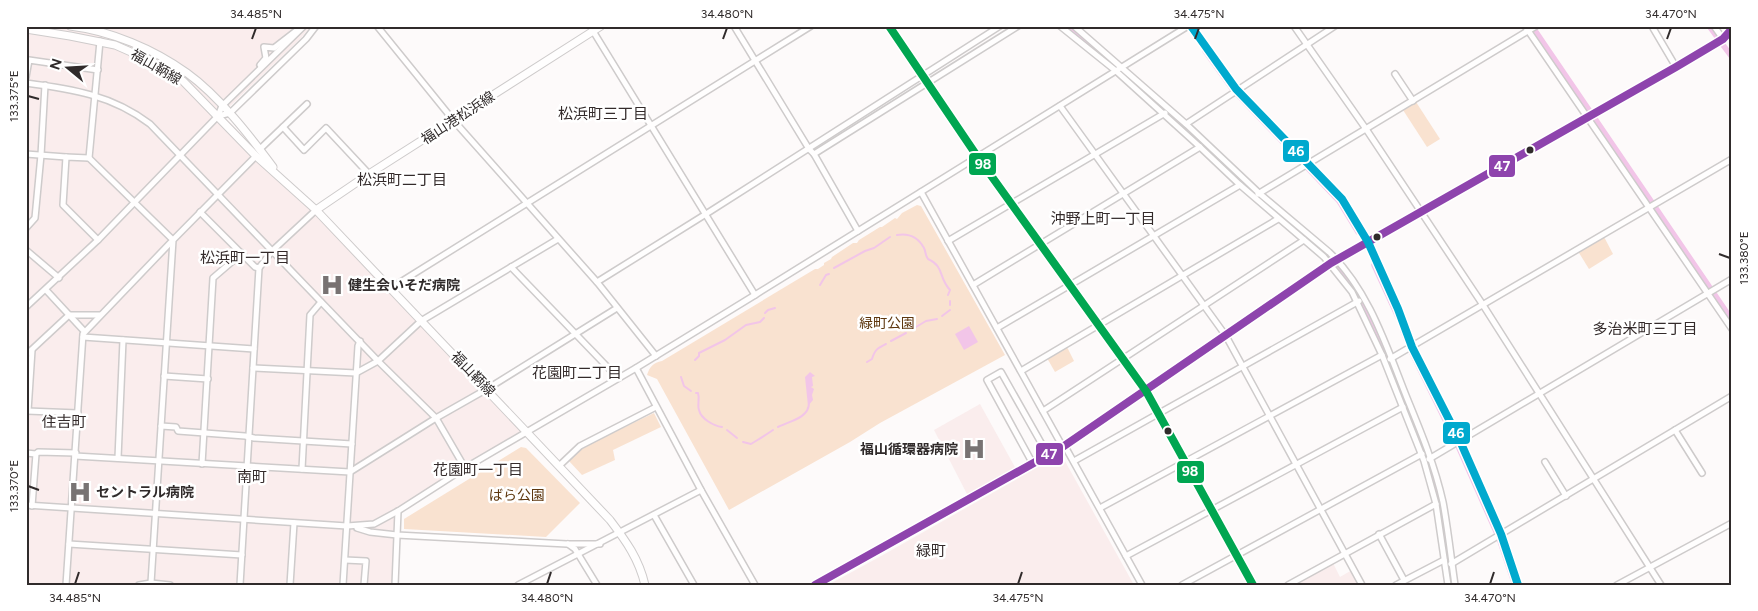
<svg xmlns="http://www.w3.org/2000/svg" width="1758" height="611" font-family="Figtree,'Noto Sans JP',sans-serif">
	<rect width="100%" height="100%" fill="#fdfafa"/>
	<g fill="#faeded">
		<polygon points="26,26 311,26 300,39 222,114 527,433 397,512 392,585 26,585"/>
		<polygon points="980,404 1016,469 968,496 934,430"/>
		<polygon points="1061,454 1134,585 828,585 883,555"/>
		<polygon points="1333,563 1340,577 1352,570 1359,585 1292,585"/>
	</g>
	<g fill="#f9e2d0">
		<polygon points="1416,102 1440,139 1427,147 1403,110"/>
		<path d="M917 205 921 206 1005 355 880 423 850 442 729 510 657 379 647 375C650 366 653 363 662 361L815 269H818L824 265V263L831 259 832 257 853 243H857L859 240 880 227H882L895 218 897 219 902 213Z"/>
		<polygon points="1602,233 1613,254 1589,269 1576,248"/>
		<polygon points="1067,347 1074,361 1055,372 1047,358"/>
		<polygon points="654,413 661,427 613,450 615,460 582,475 569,461 581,448"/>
		<polygon points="521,447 526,448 580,503 546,537 404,529 404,519"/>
	</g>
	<g fill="#f2c5e8">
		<polygon points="969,326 978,342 964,350 955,334"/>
		<polygon points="810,372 815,376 812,377 813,386 811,387 814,389 812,395 813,400 808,406 805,377"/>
	</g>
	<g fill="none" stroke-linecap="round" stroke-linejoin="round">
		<g stroke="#f2c5e8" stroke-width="2">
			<path d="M897 235C909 233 918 237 924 248 926 252 925 255 928 259 945 267 938 277 950 290L948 295"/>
			<polyline points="834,268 865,251 874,248 890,237"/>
			<polyline points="820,285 826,275 829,274"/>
			<polyline points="950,301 950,305"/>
			<polyline points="765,313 768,310 775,308"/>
			<polyline points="942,316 950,310"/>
			<polyline points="911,330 926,321 937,319"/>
			<polyline points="891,341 906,333"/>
			<polyline points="695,360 699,356 699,353 725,340 746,325 760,322 764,318"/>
			<path d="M867 362 872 359C875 349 878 348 886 344"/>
			<polyline points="681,377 684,386 691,391"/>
			<path d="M696 393H698C700 399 697 405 699 410 701 419 714 426 722 427"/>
			<path d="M778 427C790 421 809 418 809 403"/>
			<polyline points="727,430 737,438"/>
			<path d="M743 442 751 444C759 439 766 435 773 430"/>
		</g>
		<g stroke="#f2c5e8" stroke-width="5.5">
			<polyline points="1069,26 1112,63"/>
			<polyline points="1532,26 1732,320"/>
			<polyline points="1709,26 1717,37"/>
			<polyline points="1723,45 1732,57"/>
			<polyline points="1205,51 1233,90"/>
			<polyline points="1127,76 1247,186 1331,258 1356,291 1373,324 1428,463 1441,510 1451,585"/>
			<polyline points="1237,94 1339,201 1358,232"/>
			<polyline points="1374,265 1398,317"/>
			<polyline points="1403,331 1407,341"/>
			<polyline points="1411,351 1455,440"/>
			<polyline points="1458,446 1497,534"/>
			<polyline points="1499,538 1515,585"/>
		</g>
		<defs>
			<g id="minor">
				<polyline points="377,26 454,121 597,282 656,356"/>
				<polyline points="734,26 809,149 814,154 858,231"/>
				<polyline points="889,26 977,156 1146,391 1253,585"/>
				<polyline points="1060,26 1116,71 1200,147 1240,185 1324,257 1352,292 1382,355 1424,461 1436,504 1448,585"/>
				<path d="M1074 26 1186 124 1259 193 1329 252C1369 290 1387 348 1407 398 1421 432 1435 466 1443 502 1448 529 1451 557 1455 585"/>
				<polyline points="1191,26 1236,89 1342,199 1368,242 1398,309 1412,347 1460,441 1501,534 1518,585"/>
				<polyline points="1294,26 1366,129 1483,305 1661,585"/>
				<polyline points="1525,26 1732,329"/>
				<polyline points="1714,26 1723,39"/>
				<polyline points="1653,28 1676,67"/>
				<polyline points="593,31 755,295"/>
				<polyline points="260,65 266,58 264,47 274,48 296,31"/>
				<polyline points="1395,74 1413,101"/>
				<polyline points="26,77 29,60 98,70"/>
				<path d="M26 83C72 89 112 95 150 124L378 361 436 418 465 468"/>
				<polyline points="1060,106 1226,336 1362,585"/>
				<polyline points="218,116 230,113 306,39 316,26"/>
				<polyline points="1186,124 1335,26"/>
				<polyline points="283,127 304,150 326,128 369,174"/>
				<polyline points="260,149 307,104"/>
				<polyline points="26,154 66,157"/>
				<polyline points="814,154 1018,26"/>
				<polyline points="89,158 100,41"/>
				<polyline points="921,192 1060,442 1067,450 1142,585"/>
				<polyline points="1258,194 1536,26"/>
				<polyline points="200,212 255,267 259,268"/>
				<polyline points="26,228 35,218 41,155 45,85"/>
				<polyline points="948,241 1165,113"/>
				<polyline points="26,250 59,278"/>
				<polyline points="511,267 618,378"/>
				<polyline points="597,282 706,214 1000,26"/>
				<polyline points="973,285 1200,147"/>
				<polyline points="391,288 811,26"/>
				<polyline points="46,290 84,331"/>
				<polyline points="26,307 98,240 218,116 222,106 304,26"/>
				<polyline points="997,328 1240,185"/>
				<polyline points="83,337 254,349"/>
				<polyline points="26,355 69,315 100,315"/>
				<polyline points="1390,359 1732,159"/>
				<polyline points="253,368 356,373 378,361 421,321 558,239"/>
				<polyline points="636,368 701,490 755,585"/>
				<polyline points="1021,371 1278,219"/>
				<polyline points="164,376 208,379"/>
				<polyline points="27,411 78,413"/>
				<polyline points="28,411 32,350"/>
				<polyline points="1043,411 1304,240"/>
				<polyline points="161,426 176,427 178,431 245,436 254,438 352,444"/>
				<polyline points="1675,430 1702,473"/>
				<polyline points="26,453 36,454"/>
				<polyline points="75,456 350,472 436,418 487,389 617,308"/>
				<polyline points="118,458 123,340"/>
				<polyline points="1429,459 1732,279"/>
				<polyline points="1074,461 1359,301"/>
				<polyline points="1545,462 1566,496"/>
				<polyline points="202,464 213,278 242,253"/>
				<polyline points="1033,464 987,380 1001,372 1048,455"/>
				<polyline points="560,465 580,446 656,407"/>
				<polyline points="302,469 310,315 321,302"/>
				<polyline points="26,505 347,526 374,524 398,511 465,468 636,368 755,295 1188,26"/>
				<polyline points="32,506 36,454 38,452 76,453"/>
				<polyline points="1100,508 1382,355"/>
				<polyline points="654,515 694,585"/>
				<polyline points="357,528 370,532 397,535 567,544 600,544"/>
				<polyline points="1379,534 1404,580"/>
				<polyline points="69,544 242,555"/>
				<polyline points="568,544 575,549 597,585"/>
				<polyline points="1126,556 1403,407"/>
				<polyline points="345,560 366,561 364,585"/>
				<polyline points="1451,564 1732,396"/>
				<polyline points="151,583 173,240 256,156"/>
				<polyline points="66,585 83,334 173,240 89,158 66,157 63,205 98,240"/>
				<polyline points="139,585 151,583 170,585"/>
				<polyline points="240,585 259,268 272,251 316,210"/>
				<polyline points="290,585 294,523"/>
				<polyline points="343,585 358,346 360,341"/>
				<polyline points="395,585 398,511"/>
				<polyline points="518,585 701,490"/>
				<polyline points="815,585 1064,446 1331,263 1676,67 1723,39 1732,29"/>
				<polyline points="1182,585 1422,454"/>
				<polyline points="1288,585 1436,504"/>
				<polyline points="1396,585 1444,560"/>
				<polyline points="1617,585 1732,523"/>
			</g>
			<g id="major">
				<path d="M70 26C111 31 154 49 187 73 219 96 250 136 273 167"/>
				<path d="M26 29 70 36 115 45 149 60 183 81 256 156 316 210 610 520C626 541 639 559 645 585"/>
				<polyline points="316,210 369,174 601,26"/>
			</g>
		</defs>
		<use href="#minor" stroke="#cecbcb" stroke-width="8"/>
		<use href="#major" stroke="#cecbcb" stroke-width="9"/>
		<use href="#minor" stroke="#fffefe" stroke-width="5"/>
		<use href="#major" stroke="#fffefe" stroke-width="7"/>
		<defs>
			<polyline id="bus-1" points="815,585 1064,446 1331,263 1676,67 1723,39 1732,29"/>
			<polyline id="bus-2" points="889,26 977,156 1146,391 1253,585"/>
			<polyline id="bus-3" points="1191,26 1236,89 1342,199 1368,242 1398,309 1412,347 1460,441 1501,534 1518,585"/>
		</defs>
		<use href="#bus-1" stroke="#fff" stroke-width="11"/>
		<use href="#bus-2" stroke="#fff" stroke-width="11"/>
		<use href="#bus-3" stroke="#fff" stroke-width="11"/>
		<use href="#bus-1" stroke="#8e44ad" stroke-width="8"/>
		<use href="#bus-2" stroke="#00a651" stroke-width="8"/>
		<use href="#bus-3" stroke="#00a9ce" stroke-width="8"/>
	</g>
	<path fill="none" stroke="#302b2b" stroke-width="2" d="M252 39 256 28M723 39 727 28M1195 39 1199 28M1667 39 1671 28M28 96 39 99M1719 254 1730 258M28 486 39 490M75 584 79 572M547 584 551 572M1018 584 1022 572M1490 584 1494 572"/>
	<defs>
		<symbol id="hospital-bare" viewBox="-9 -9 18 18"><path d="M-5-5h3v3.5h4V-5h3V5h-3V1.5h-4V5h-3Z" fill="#787373" stroke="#fff" stroke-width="2.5" paint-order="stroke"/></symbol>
	</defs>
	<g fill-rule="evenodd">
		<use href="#hospital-bare" x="316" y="269" width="32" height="32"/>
		<use href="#hospital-bare" x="958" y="433" width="32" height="32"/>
		<use href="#hospital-bare" x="64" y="476" width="32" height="32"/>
	</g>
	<g fill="#302b2b" stroke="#fff" stroke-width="2">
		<circle cx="1530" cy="150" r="4.5"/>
		<circle cx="1377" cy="237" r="4.5"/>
		<circle cx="1168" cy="431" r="4.5"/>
	</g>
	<g text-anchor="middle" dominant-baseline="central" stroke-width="5" stroke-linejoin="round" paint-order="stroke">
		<g font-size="14" fill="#302b2b" stroke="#fff">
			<text transform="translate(156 67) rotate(30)">福山鞆線</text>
			<text transform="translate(458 118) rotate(-33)">福山港松浜線</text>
			<text transform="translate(473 374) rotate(46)">福山鞆線</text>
		</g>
		<g font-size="14" font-weight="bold" fill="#302b2b" stroke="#fff" text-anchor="start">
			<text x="348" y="285">健生会いそだ病院</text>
			<text x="958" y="449" text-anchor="end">福山循環器病院</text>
			<text x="96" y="492">セントラル病院</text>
		</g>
		<g font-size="14" fill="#5e370e" stroke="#fff">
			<text x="887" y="323">緑町公園</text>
			<text x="517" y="495">ばら公園</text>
		</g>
		<g font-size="15" fill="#342b2b" stroke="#fff">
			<text x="603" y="114">松浜町三丁目</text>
			<text x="402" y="180">松浜町二丁目</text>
			<text x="1103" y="219">沖野上町一丁目</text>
			<text x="245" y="258">松浜町一丁目</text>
			<text x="1645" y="329">多治米町三丁目</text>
			<text x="577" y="373">花園町二丁目</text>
			<text x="64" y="422">住吉町</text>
			<text x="478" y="470">花園町一丁目</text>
			<text x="252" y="477">南町</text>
			<text x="931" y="551">緑町</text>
		</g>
	</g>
	<g stroke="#fff" stroke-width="2">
		<rect x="1282" y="139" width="28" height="24" rx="5" fill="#00a9ce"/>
		<rect x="968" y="152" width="29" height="24" rx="5" fill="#00a651"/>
		<rect x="1488" y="154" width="28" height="24" rx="5" fill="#8e44ad"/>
		<rect x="1442" y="421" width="29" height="24" rx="5" fill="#00a9ce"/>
		<rect x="1035" y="442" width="29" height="24" rx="5" fill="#8e44ad"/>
		<rect x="1176" y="460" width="29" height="24" rx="5" fill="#00a651"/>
	</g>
	<g font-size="14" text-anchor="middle" font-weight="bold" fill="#fff">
		<text x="1296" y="156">46</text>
		<text x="983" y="169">98</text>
		<text x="1502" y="171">47</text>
		<text x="1456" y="438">46</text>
		<text x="1049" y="459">47</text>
		<text x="1190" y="476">98</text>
	</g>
	<rect width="1758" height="611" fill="none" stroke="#ffffff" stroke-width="55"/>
	<g transform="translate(68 68) rotate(288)" stroke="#ffffff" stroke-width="4" paint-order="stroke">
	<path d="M0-4L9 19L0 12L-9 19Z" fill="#302b2b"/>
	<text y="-8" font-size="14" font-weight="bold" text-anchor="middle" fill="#302b2b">N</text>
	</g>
	<rect x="28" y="28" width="1702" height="556" fill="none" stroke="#302b2b" stroke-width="2"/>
	<g font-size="12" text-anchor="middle" fill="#302b2b">
		<text x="256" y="18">34.485°N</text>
		<text x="727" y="18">34.480°N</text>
		<text x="1199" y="18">34.475°N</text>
		<text x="1671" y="18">34.470°N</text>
		<text transform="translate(14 96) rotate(-90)" y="4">133.375°E</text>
		<text transform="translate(1744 258) rotate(-90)" y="4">133.380°E</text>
		<text transform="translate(14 486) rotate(-90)" y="4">133.370°E</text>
		<text x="75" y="602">34.485°N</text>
		<text x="547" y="602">34.480°N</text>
		<text x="1018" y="602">34.475°N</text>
		<text x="1490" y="602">34.470°N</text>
	</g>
</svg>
